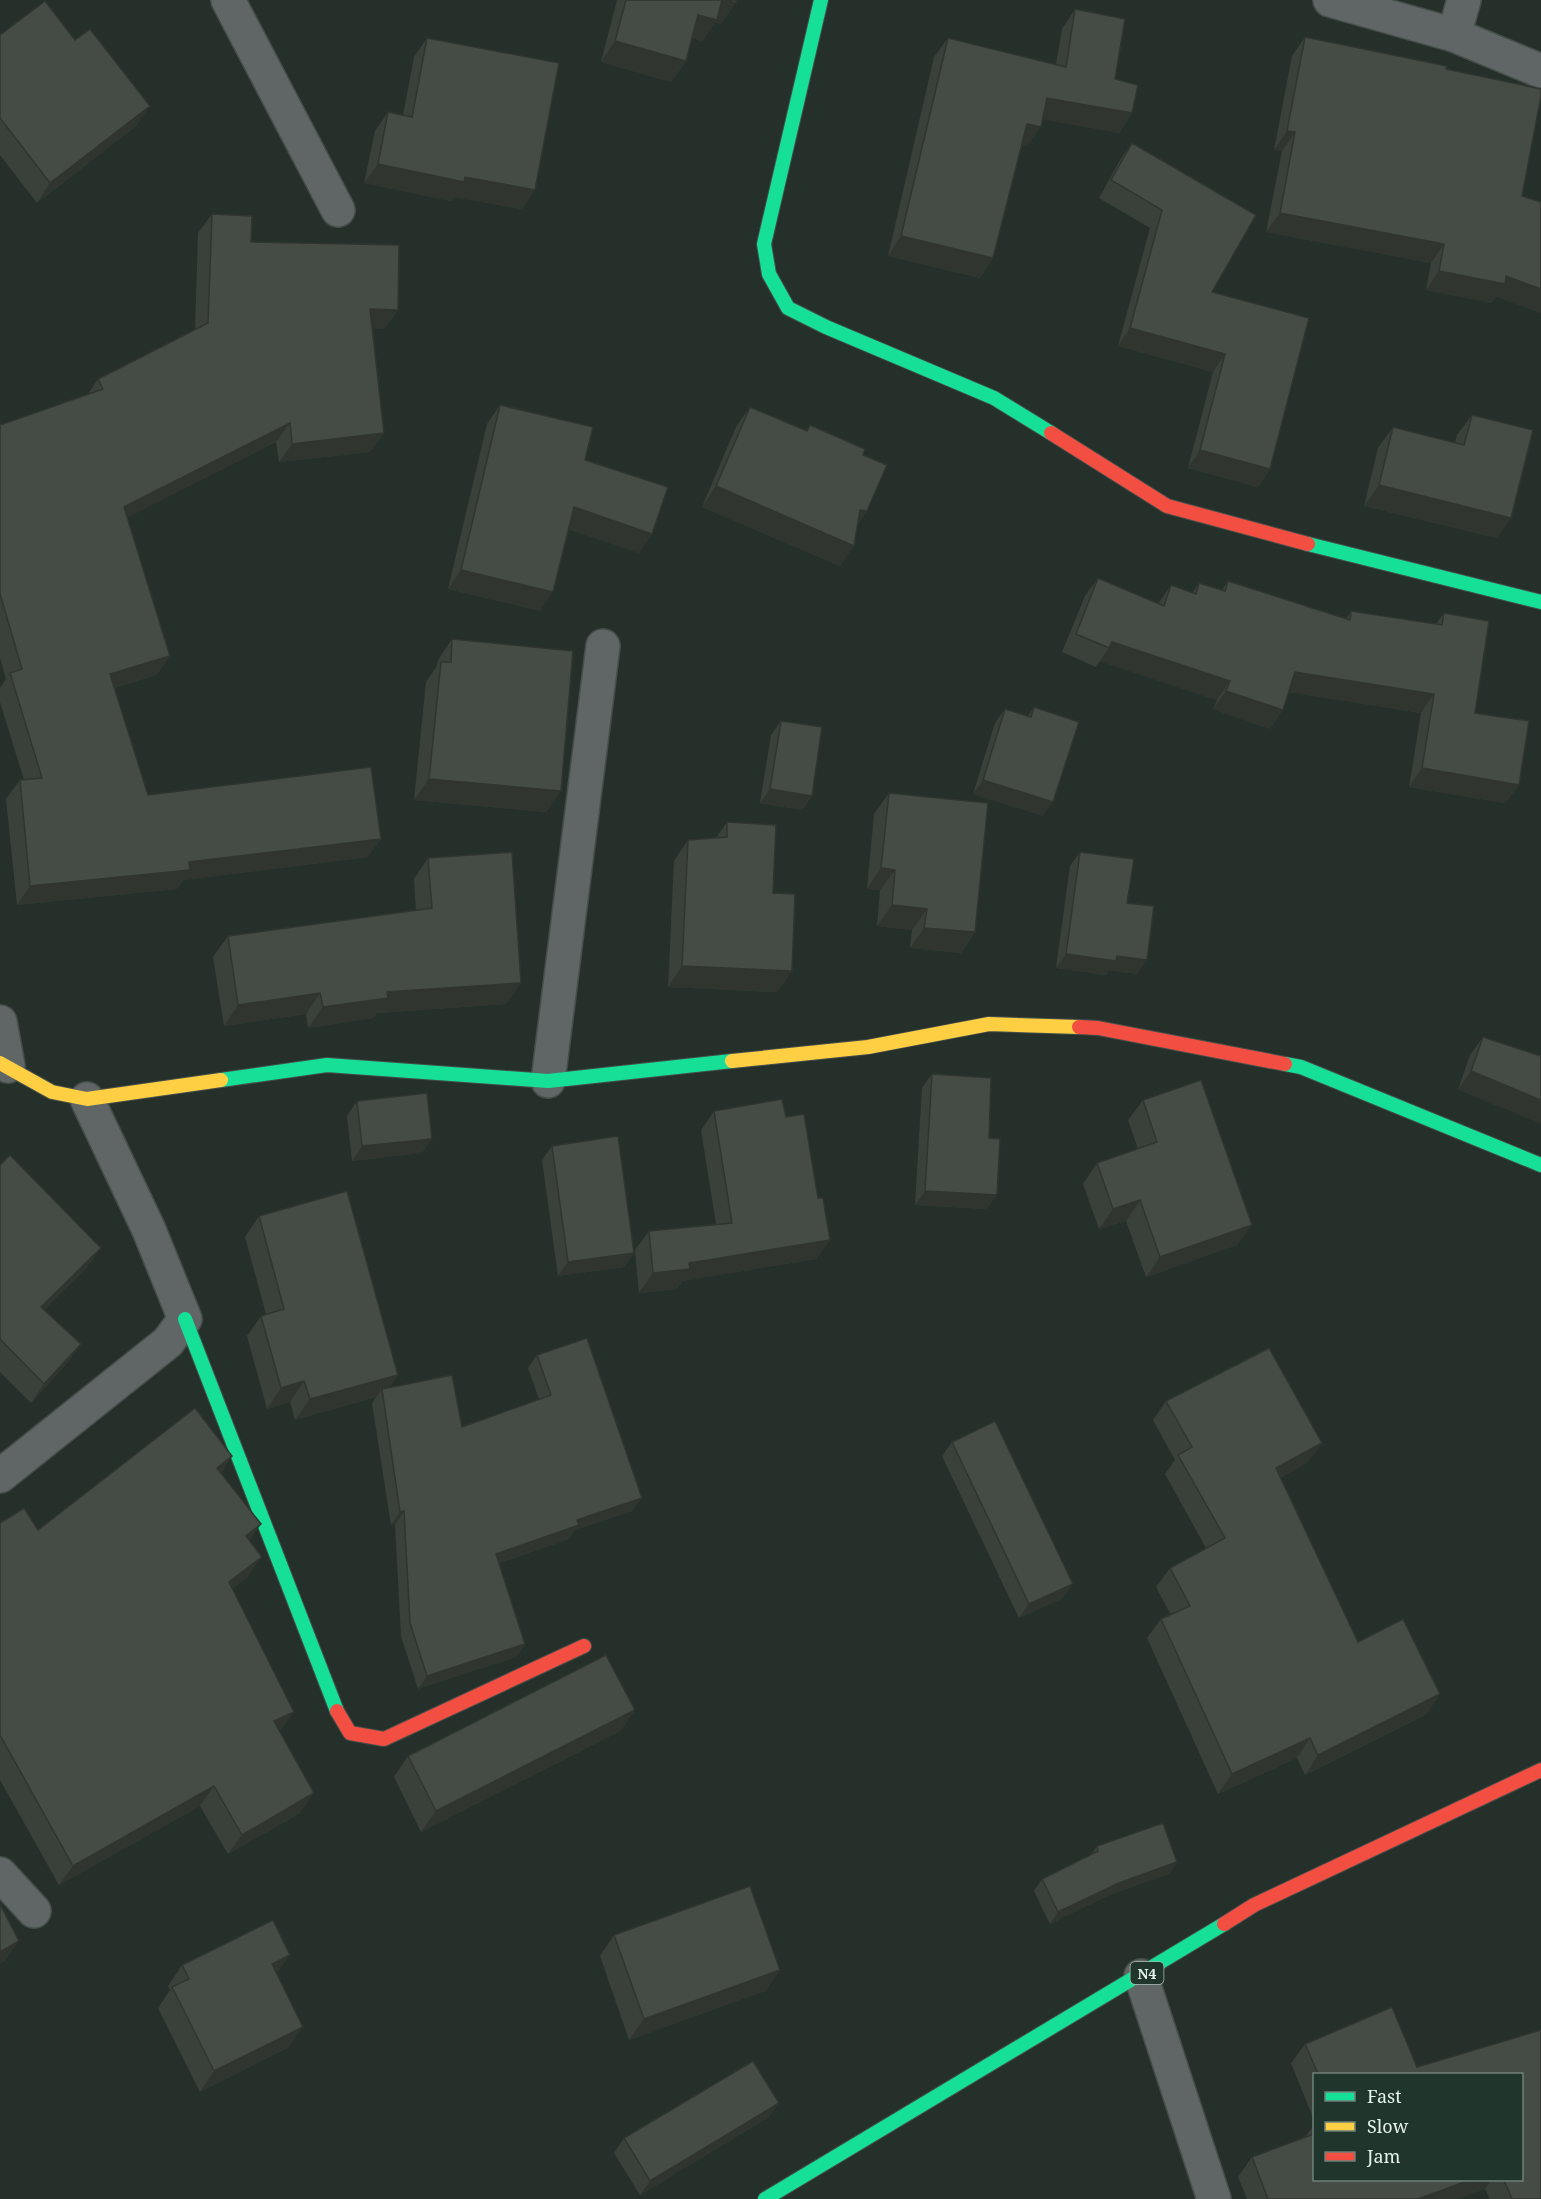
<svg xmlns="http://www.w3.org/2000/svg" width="1541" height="2199" font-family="'Noto Serif',serif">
	<rect width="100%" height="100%" fill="#25302b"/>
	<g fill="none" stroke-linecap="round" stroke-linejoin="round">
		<defs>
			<g id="street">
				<polyline points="228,0 338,210"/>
				<polyline points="1330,0 1454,35 1541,71"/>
				<polyline points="1454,35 1464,0"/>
				<polyline points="0,1022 8,1066"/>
				<polyline points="548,1081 603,646"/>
				<polyline points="0,1476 168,1342 185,1319 149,1230 87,1099"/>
				<polyline points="0,1874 34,1911"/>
				<polyline points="1141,1976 1214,2199"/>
			</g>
			<g id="fast">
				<polyline points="821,0 764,244 769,274 788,308 826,327 994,398 1051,433"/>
				<polyline points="1308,544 1541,602"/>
				<polyline points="1285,1064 1301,1067 1541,1165"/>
				<polyline points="221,1080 327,1065 548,1081 732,1061"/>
				<polyline points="185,1319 337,1711"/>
				<polyline points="765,2199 1224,1924"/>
			</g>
			<g id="slow">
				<polyline points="732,1061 868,1047 989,1024 1079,1027"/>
				<polyline points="0,1063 52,1092 87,1099 221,1080"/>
			</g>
			<g id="jam">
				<polyline points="1051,433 1167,506 1308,544"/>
				<polyline points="1079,1027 1098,1028 1285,1064"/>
				<polyline points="337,1711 350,1733 384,1739 584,1646"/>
				<polyline points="1224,1924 1254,1905 1541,1770"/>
			</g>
		</defs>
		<use href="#street" stroke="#454e4a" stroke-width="36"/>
		<use href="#fast" stroke="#454e4a" stroke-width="16"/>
		<use href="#slow" stroke="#454e4a" stroke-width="16"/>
		<use href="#jam" stroke="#454e4a" stroke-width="16"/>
		<use href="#street" stroke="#606665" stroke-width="33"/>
		<use href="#fast" stroke="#16e098" stroke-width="14"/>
		<use href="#slow" stroke="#ffcf43" stroke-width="14"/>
		<use href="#jam" stroke="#f24e42" stroke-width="14"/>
	</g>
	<g fill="#3a413b">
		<polygon points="617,0 736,0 721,24 715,22 702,41 692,38 686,61 671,82 601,62"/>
		<polygon points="1075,9 1115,79 1132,113 1119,133 1042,119 1027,146 1022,145 993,258 980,278 888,256 934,57 948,38 1056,64 1062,29"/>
		<polygon points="0,35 136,126 37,203 0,155"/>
		<polygon points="1305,37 1446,69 1522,196 1541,202 1541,313 1496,296 1492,303 1426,290 1431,263 1266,232 1282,151 1274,150 1292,56"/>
		<polygon points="427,38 535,190 522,209 454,197 451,201 364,183 375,131 388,112 403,115 414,57"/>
		<polygon points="1132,143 1212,292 1270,469 1258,487 1188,468 1213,372 1118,346 1150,228 1099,198 1120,160"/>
		<polygon points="212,214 251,242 398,310 384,329 373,328 384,433 370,452 279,462 276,442 127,517 170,656 156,675 114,688 148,795 368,857 183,880 177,889 17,905 6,799 20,780 24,780 0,702 0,688 6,679 0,658 0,425 88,394 98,379 195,330 198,233"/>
		<polygon points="500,405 585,460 639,553 568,529 540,611 448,589 487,424"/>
		<polygon points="750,407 806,431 810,425 863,455 857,525 840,566 702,507 736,427"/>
		<polygon points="1472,415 1511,518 1497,538 1364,506 1378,448 1393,427 1455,443 1457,435"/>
		<polygon points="1098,578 1158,604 1171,585 1192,593 1199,583 1222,590 1228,581 1346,619 1351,611 1436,624 1444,613 1475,713 1519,785 1505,803 1409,787 1421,713 1289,692 1270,729 1213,709 1217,700 1100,661 1096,667 1062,652 1085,596"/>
		<polygon points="452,639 561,791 546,812 414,800 426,682 437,666 438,660"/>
		<polygon points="1034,707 1043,816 973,794 995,723 1005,709 1028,716"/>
		<polygon points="781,721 812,796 802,810 760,803 771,735"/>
		<polygon points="889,793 975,932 961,953 910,948 912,930 877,926 880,890 867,889 874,814"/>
		<polygon points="727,822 773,893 792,971 777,992 668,987 674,861 688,840 716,838"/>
		<polygon points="1080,852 1127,903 1137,974 1109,970 1106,975 1056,968 1070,866"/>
		<polygon points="428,858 506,1004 377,1013 373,1018 308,1028 306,1014 224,1026 213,957 228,936 416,910 414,879"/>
		<polygon points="1483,1037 1541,1056 1458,1090 1470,1055"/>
		<polygon points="932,1074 989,1138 987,1209 915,1205 922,1088"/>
		<polygon points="1143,1100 1237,1245 1146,1277 1126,1221 1099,1229 1083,1184 1097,1163 1138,1149 1128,1120"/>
		<polygon points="357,1101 422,1153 352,1161 347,1116"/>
		<polygon points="714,1111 786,1117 818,1198 830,1240 816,1259 682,1281 677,1289 639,1293 635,1250 649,1231 716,1224 701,1130"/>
		<polygon points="552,1146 634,1253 624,1267 558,1276 542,1160"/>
		<polygon points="0,1165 87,1267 44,1310 81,1344 67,1363 31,1403 0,1372"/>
		<polygon points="259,1216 398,1375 389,1388 462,1427 539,1399 528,1368 537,1355 632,1511 575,1530 569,1539 499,1563 525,1644 516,1657 418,1689 401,1636 395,1525 391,1525 372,1403 376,1397 295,1420 290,1402 267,1409 247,1336 261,1316 266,1314 245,1237"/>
		<polygon points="1166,1401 1322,1443 1308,1462 1280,1478 1358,1642 1427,1714 1305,1775 1297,1758 1218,1794 1147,1638 1161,1619 1171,1615 1156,1587 1170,1568 1206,1548 1165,1474 1175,1460 1153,1420"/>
		<polygon points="952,1442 1063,1598 1019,1618 942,1456"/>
		<polygon points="232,1456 221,1473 250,1540 248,1577 232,1589 280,1731 300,1813 228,1854 200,1806 59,1885 0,1780 0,1523 38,1530"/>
		<polygon points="635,1710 620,1731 421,1832 394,1777 408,1756"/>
		<polygon points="1097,1846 1177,1862 1169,1874 1111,1894 1050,1924 1034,1891 1042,1879 1091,1855"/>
		<polygon points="614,1935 780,1970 765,1991 629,2040 600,1956"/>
		<polygon points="182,1965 277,1974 289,2047 200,2092 158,2008 170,1990 168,1986"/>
		<polygon points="1392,2007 1417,2067 1541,2030 1541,2199 1490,2199 1485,2189 1457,2199 1247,2199 1238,2177 1252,2157 1305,2137 1312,2128 1314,2127 1314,2180 1521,2180 1521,2074 1314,2074 1314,2120 1291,2063 1305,2044"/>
		<polygon points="769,2117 640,2195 614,2153 624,2138"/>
	</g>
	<g fill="#303530">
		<polygon points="722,0 736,3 721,24 715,22 702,41 683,36 698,15"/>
		<polygon points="615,41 686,61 671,82 601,62"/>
		<polygon points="1047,98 1132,113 1119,133 1034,118"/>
		<polygon points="150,106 136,126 37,203 50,183"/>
		<polygon points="1027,124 1041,127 1027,146 1014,143"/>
		<polygon points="1287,131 1295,132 1282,151 1274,150"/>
		<polygon points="378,164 465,177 535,190 522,209 454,197 451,201 364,183"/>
		<polygon points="1280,213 1444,244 1431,263 1266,232"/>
		<polygon points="901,236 993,258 980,278 888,256"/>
		<polygon points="1439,271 1506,276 1541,289 1541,313 1496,296 1492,303 1426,290"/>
		<polygon points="370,309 398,310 384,329 357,328"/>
		<polygon points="1130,328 1225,354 1213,372 1118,346"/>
		<polygon points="290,423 276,442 111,526 124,507"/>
		<polygon points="384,433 370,452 279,462 292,444"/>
		<polygon points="1200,450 1270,469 1258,487 1188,468"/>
		<polygon points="1379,485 1511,518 1497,538 1364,506"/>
		<polygon points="716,486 854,546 840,566 702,507"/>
		<polygon points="574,507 652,534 639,553 560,526"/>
		<polygon points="860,510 867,511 853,532"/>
		<polygon points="461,570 553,592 540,611 448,589"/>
		<polygon points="1112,642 1230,681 1217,700 1100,661 1109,648"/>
		<polygon points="170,656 156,675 96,693 110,674"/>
		<polygon points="1295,672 1434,694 1421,713 1282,691"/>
		<polygon points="1226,691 1283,710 1270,729 1213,709"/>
		<polygon points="1422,768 1519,785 1505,803 1409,787"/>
		<polygon points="429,779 561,791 546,812 414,800"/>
		<polygon points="983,780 1053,802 1043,816 973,794"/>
		<polygon points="770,789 812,796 802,810 760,803"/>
		<polygon points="381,839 368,857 183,880 177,889 17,905 30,886 189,862"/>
		<polygon points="881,868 895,870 880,890 867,889"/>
		<polygon points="892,905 927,909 912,930 877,926"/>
		<polygon points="924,928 975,932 961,953 910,948"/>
		<polygon points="1066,954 1117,956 1147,960 1137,974 1109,970 1106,975 1056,968"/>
		<polygon points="682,966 792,971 777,992 668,987"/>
		<polygon points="521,983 506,1004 377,1013 373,1018 308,1028 323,1007 387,992"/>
		<polygon points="320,993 306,1014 224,1026 238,1005"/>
		<polygon points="1471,1071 1541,1100 1541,1124 1458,1090"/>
		<polygon points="432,1139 422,1153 352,1161 362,1146"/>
		<polygon points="925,1191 997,1195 987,1209 915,1205"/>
		<polygon points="1140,1200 1126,1221 1099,1229 1113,1209"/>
		<polygon points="1252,1225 1237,1245 1146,1277 1160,1257"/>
		<polygon points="830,1240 816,1259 682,1281 677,1289 639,1293 653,1273 689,1263"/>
		<polygon points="101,1248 87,1267 27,1327 41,1307"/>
		<polygon points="634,1253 624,1267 558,1276 568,1262"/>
		<polygon points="81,1344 67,1363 31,1403 44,1384"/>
		<polygon points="398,1375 384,1395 382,1389 376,1397 295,1420 310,1399"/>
		<polygon points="304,1381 290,1402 267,1409 281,1388"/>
		<polygon points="1322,1443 1308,1462 1262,1488 1276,1468"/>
		<polygon points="232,1456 218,1476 217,1468"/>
		<polygon points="642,1498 632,1511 575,1530 569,1539 486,1567 496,1554 577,1520"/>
		<polygon points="404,1511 395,1525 391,1525 400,1512"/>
		<polygon points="261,1524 247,1544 246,1536"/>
		<polygon points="262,1557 248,1577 215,1602 229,1582"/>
		<polygon points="1073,1584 1063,1598 1019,1618 1029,1604"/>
		<polygon points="525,1644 516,1657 418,1689 427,1676"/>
		<polygon points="1440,1694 1427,1714 1305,1775 1318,1755"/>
		<polygon points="635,1710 620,1731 421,1832 436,1811"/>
		<polygon points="294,1712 280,1731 274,1721"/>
		<polygon points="1310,1738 1297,1758 1218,1794 1232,1774"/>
		<polygon points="214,1786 200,1806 59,1885 73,1866"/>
		<polygon points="314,1793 300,1813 228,1854 242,1835"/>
		<polygon points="1177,1862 1169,1874 1111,1894 1050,1924 1058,1912 1119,1883"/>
		<polygon points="19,1941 5,1961 0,1964 0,1952"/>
		<polygon points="290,1955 275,1976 272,1964"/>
		<polygon points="780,1970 765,1991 629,2040 644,2019"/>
		<polygon points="303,2027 289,2047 200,2092 214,2071"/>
		<polygon points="779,2103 769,2117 640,2195 650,2181"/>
		<polygon points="1470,2180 1491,2180 1485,2189 1457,2199 1418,2199"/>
	</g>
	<g fill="#444c45" stroke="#303530" stroke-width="1.5">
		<polygon points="626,0 722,0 717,20 698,15 686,61 615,41"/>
		<polygon points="725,0 736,0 736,3"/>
		<polygon points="45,1 75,40 90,29 150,106 50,183 0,118 0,35"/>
		<polygon points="1075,9 1125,19 1115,79 1138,85 1132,113 1047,98 1041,127 1027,124 993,258 901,236 948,38 1066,67"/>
		<polygon points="1305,37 1447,66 1446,69 1541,89 1541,96 1522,196 1541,202 1541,289 1506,276 1505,284 1439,271 1444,244 1280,213 1295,132 1287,131"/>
		<polygon points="427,38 559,63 535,190 465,177 464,182 378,164 388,112 412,117"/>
		<polygon points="1132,143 1256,215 1212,292 1309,318 1270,469 1200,450 1225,354 1130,328 1162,210 1111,180"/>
		<polygon points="212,214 252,216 251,242 399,245 398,310 370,309 384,433 292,444 290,423 124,507 170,656 110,674 148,795 371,767 381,839 189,862 190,870 30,886 20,780 42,778 10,673 22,669 0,594 0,425 103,389 98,379 208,323"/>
		<polygon points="500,405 593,427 585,460 668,487 652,534 574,507 553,592 461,570"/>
		<polygon points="750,407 807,431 810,425 865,449 863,455 887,465 867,511 860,510 854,546 716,486"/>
		<polygon points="1472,415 1533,430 1511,518 1379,485 1393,427 1464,445"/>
		<polygon points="1098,578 1164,606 1171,585 1196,594 1199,583 1225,591 1228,581 1350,620 1351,611 1442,625 1444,613 1489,621 1475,713 1529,721 1519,785 1422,768 1434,694 1295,672 1283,710 1226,691 1230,681 1112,642 1109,648 1076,634"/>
		<polygon points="452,639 573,651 561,791 429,779 441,662 451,662"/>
		<polygon points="1034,707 1079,722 1053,802 983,780 1005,709 1031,717"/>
		<polygon points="781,721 822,727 812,796 770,789"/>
		<polygon points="889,793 988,803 975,932 924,928 927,909 892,905 895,870 881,868"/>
		<polygon points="727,822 776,825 773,893 795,894 792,971 682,966 688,840 727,837"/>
		<polygon points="512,852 521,983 387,992 388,998 323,1007 320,993 238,1005 228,936 432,908 428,858"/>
		<polygon points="1080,852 1134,859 1127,903 1154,906 1147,960 1117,956 1116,961 1066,954"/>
		<polygon points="1483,1037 1541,1056 1541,1100 1471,1071"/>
		<polygon points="932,1074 991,1078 989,1138 1000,1139 997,1195 925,1191"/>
		<polygon points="1201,1080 1252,1225 1160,1257 1140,1200 1113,1209 1097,1163 1157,1142 1143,1100"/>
		<polygon points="427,1093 432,1139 362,1146 357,1101"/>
		<polygon points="782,1099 786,1117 804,1114 818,1198 823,1198 830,1240 689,1263 690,1269 653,1273 649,1231 732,1223 714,1111"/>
		<polygon points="618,1136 634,1253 568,1262 552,1146"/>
		<polygon points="10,1155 101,1248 41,1307 81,1344 44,1384 0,1339 0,1165"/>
		<polygon points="347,1191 398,1375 310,1399 304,1381 281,1388 261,1316 284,1309 259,1216"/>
		<polygon points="587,1338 642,1498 577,1520 579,1525 496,1554 525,1644 427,1676 410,1623 404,1511 400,1512 382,1389 452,1375 462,1427 551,1395 537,1355"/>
		<polygon points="1269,1348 1322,1443 1276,1468 1358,1642 1403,1619 1440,1694 1318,1755 1310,1738 1232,1774 1161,1619 1190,1606 1170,1568 1225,1538 1178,1455 1192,1447 1166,1401"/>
		<polygon points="195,1408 232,1456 217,1468 261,1524 246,1536 262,1557 229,1582 294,1712 274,1721 314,1793 242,1835 214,1786 73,1866 0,1735 0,1523 24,1508 38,1530"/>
		<polygon points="995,1421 1073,1584 1029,1604 952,1442"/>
		<polygon points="606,1655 635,1710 436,1811 408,1756"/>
		<polygon points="1163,1823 1177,1862 1119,1883 1058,1912 1042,1879 1098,1851 1097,1846"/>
		<polygon points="750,1886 780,1970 644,2019 614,1935"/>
		<polygon points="0,1904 19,1941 0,1952"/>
		<polygon points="273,1920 290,1955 272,1964 303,2027 214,2071 172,1987 189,1979 182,1965"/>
		<polygon points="1392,2007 1417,2067 1541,2030 1541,2199 1512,2199 1504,2180 1521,2180 1521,2074 1318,2074 1305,2044"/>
		<polygon points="753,2061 779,2103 650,2181 624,2138"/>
		<polygon points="1314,2127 1314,2180 1470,2180 1418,2199 1268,2199 1252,2157 1314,2134 1312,2128"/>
	</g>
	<g text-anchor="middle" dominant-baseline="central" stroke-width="4.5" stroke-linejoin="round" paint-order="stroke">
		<rect fill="#20352c" stroke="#abbab3" stroke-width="1.5" x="1130.5" y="1962" width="33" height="22" rx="4.5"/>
		<g font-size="14" font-weight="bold" fill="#e6f3ed">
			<text x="1147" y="1973">N4</text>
		</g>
	</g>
	<rect x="1313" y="2073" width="210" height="108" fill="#20352c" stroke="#6f8179" stroke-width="1.5"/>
	<rect x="1325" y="2092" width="30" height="9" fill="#16e098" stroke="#6f8179" stroke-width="1.5"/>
	<text x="1367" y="2103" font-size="18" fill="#e6f3ed">Fast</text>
	<rect x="1325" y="2122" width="30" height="9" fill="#ffcf43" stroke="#6f8179" stroke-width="1.5"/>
	<text x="1367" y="2133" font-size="18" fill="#e6f3ed">Slow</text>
	<rect x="1325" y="2152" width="30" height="9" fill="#f24e42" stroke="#6f8179" stroke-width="1.5"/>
	<text x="1367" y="2163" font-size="18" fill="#e6f3ed">Jam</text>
</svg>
